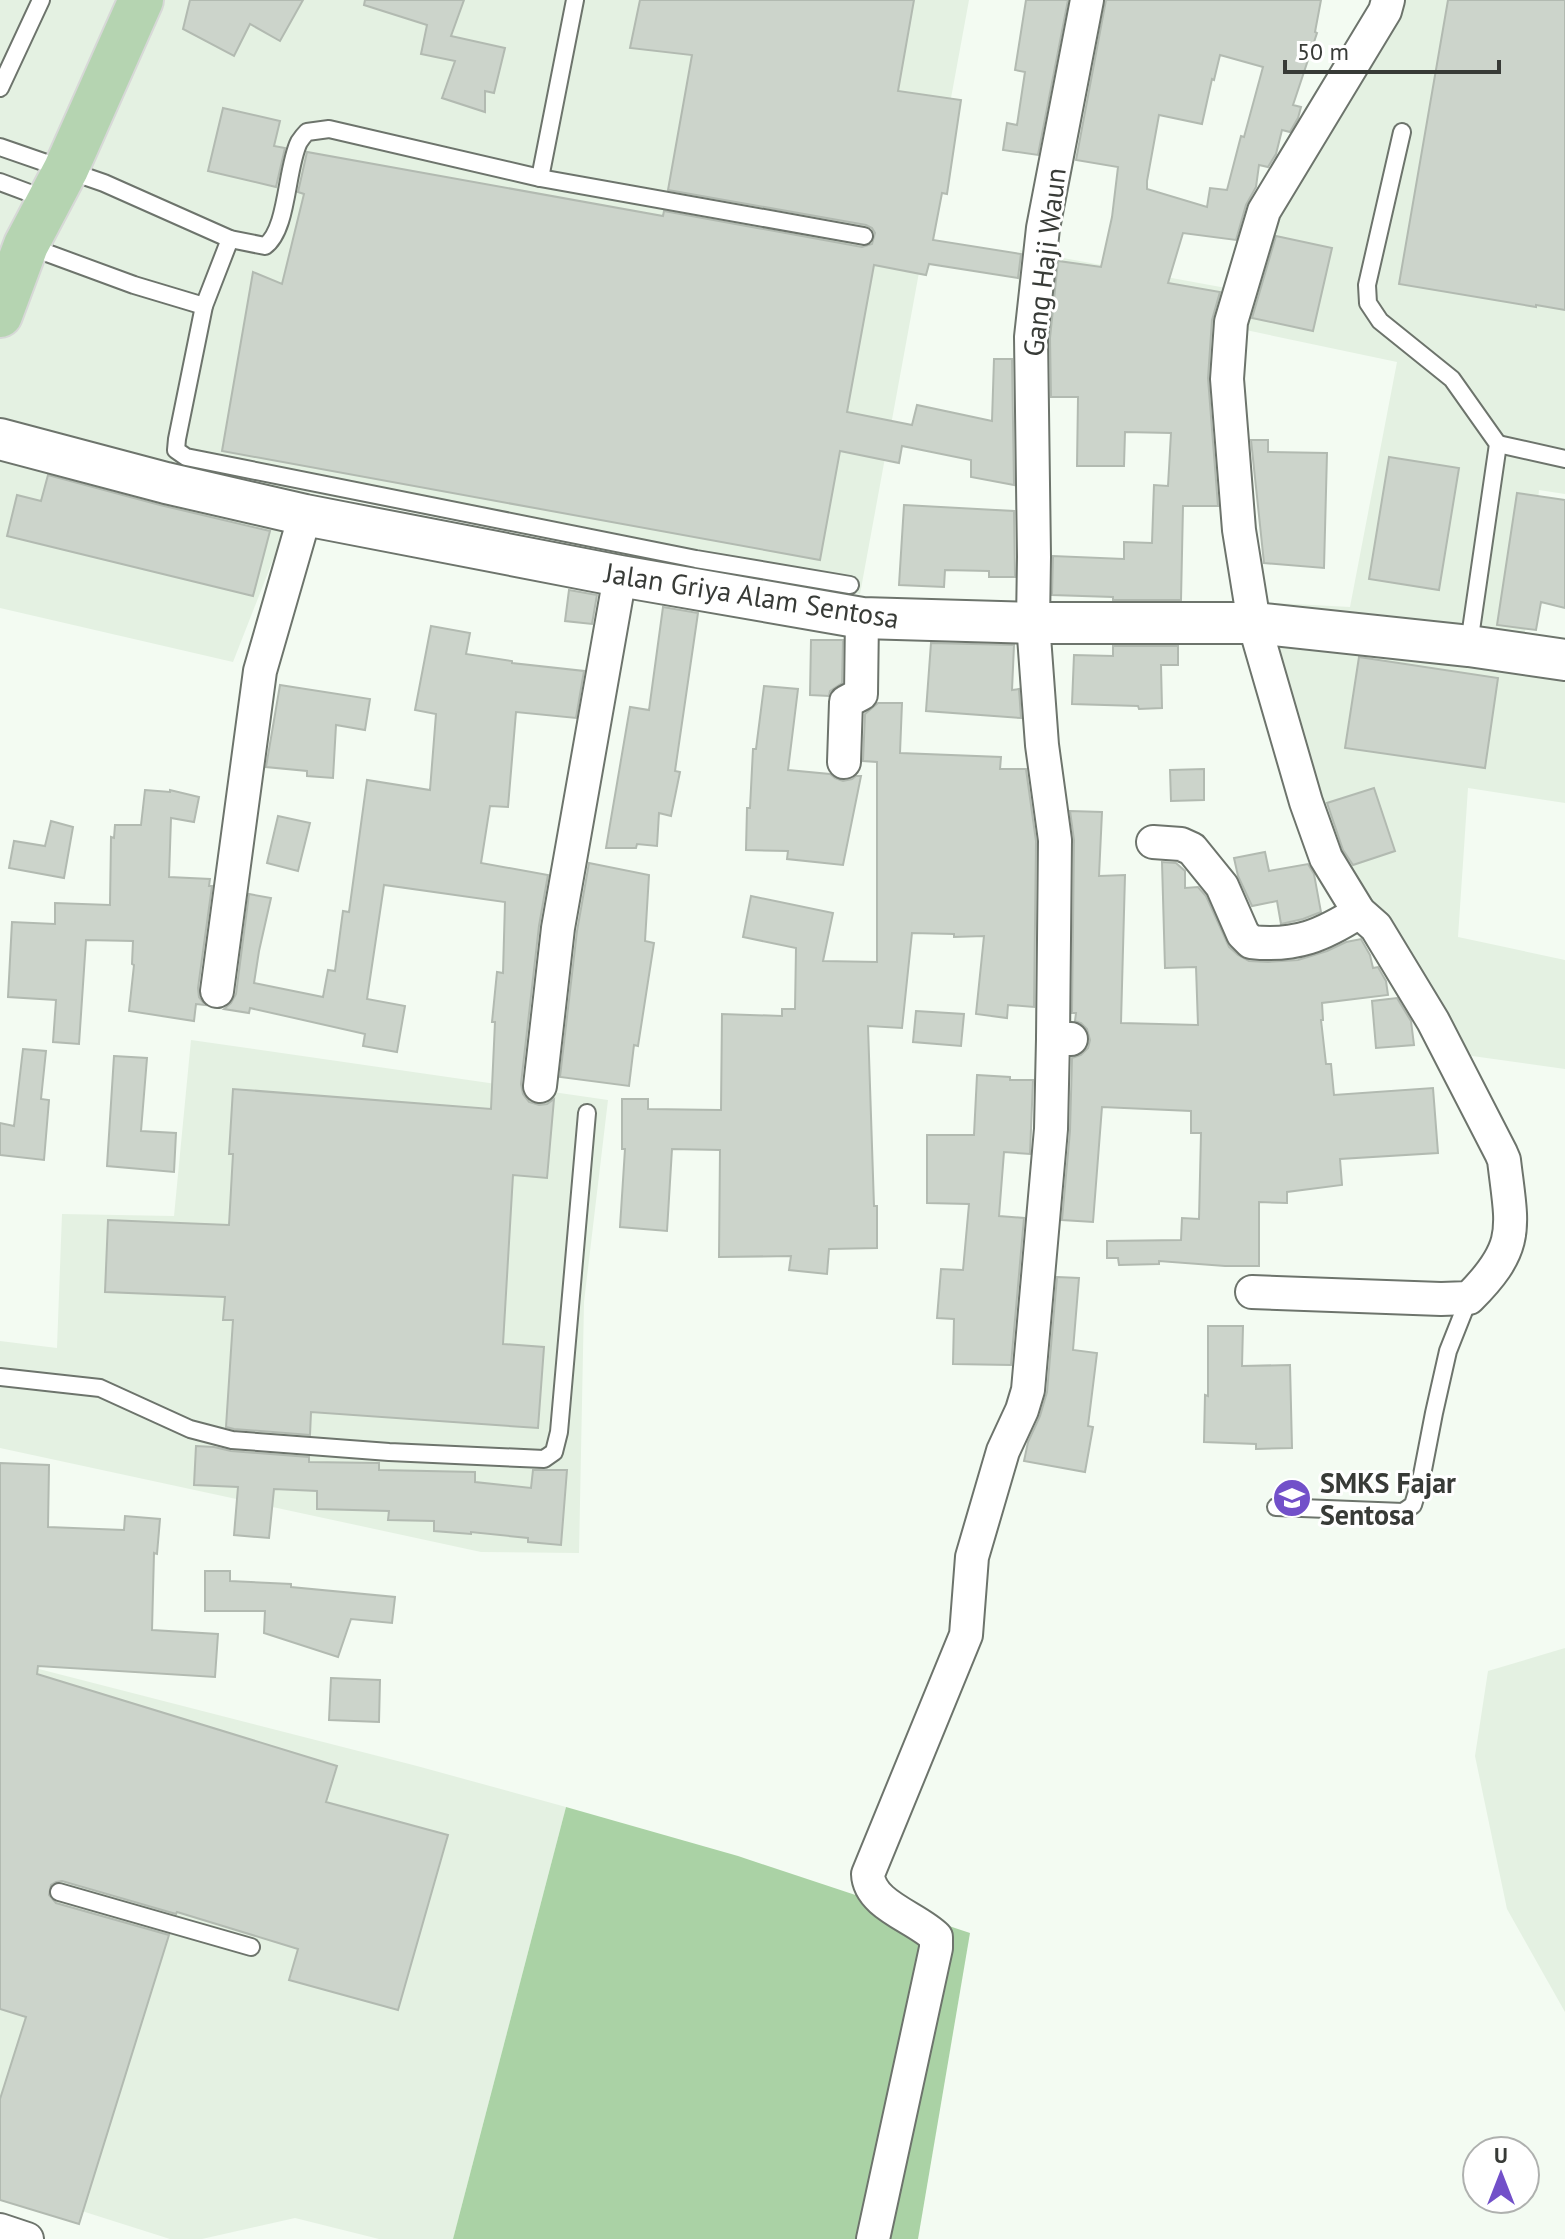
<svg xmlns="http://www.w3.org/2000/svg" width="1565" height="2239" font-family="'PT Sans',sans-serif">
	<rect width="100%" height="100%" fill="#f3fbf2"/>
	<g fill="#e4f1e2">
		<polygon points="0,0 969,0 860,594 300,491 233,662 0,608"/>
		<polygon points="1378,0 1565,0 1565,494 1539,490 1522,663 1565,672 1565,803 1468,788 1458,937 1565,960 1565,1069 1465,1055 1316,861 1236,601 1350,607 1397,362 1222,325 1221,398 1104,398 1109,352 1016,335 1020,250 1226,288 1248,205 1373,21"/>
		<polygon points="191,1040 608,1100 584,1302 579,1553 481,1552 0,1448 0,1341 57,1348 62,1214 174,1216"/>
		<polygon points="1565,1648 1565,2012 1507,1909 1475,1756 1488,1671"/>
		<polygon points="0,1659 417,1766 566,1807 453,2239 379,2239 295,2218 202,2239 170,2239 0,2185"/>
	</g>
	<polygon fill="#aad2a5" points="566,1807 738,1856 970,1933 918,2239 453,2239"/>
	<g fill="#ccd4cb" stroke="#b2bab1" stroke-width="2" fill-rule="evenodd">
		<polygon points="190,0 303,0 280,41 250,24 234,56 183,29"/>
		<polygon points="365,0 464,0 451,36 505,48 494,93 485,91 485,112 442,98 455,61 421,54 427,25 364,5"/>
		<polygon points="640,0 914,0 898,91 961,100 947,194 942,193 933,240 1021,254 1018,278 929,264 926,275 874,265 847,412 912,425 917,405 992,421 994,359 1012,359 1014,485 971,477 971,460 902,446 899,463 840,451 820,560 222,451 253,272 282,284 304,194 298,192 307,152 663,216 664,211 862,247 872,244 875,233 872,228 866,225 668,190 692,55 630,48"/>
		<polygon points="1026,0 1068,0 1038,155 1003,150 1007,123 1017,125 1025,72 1015,70"/>
		<path d="M1106 0H1321L1315 32 1317 33 1293 105 1301 107 1298 118 1290 132 1282 130 1276 154 1268 167 1259 165 1256 187 1246 205 1236 240 1183 233 1168 283 1220 292 1212 320 1208 378 1218 506H1183L1181 600H1113V597L1052 595 1053 556 1124 559V542L1152 543 1154 485 1168 486 1171 433 1125 432 1124 466H1077L1078 397H1051L1050 338 1058 261 1101 267 1112 217 1118 167 1076 160ZM1220 55 1263 67 1244 137 1241 136 1227 190 1210 188 1207 207 1147 189V181L1159 115 1202 124 1212 79 1214 80Z"/>
		<polygon points="1448,0 1565,0 1565,310 1536,305 1536,307 1399,284"/>
		<polygon points="223,108 280,121 274,146 285,148 276,187 208,171"/>
		<polygon points="1276,236 1332,248 1313,331 1252,318"/>
		<polygon points="1251,440 1268,440 1268,452 1327,453 1324,568 1264,563"/>
		<polygon points="1389,457 1459,468 1439,590 1369,579"/>
		<polygon points="48,475 160,505 270,531 253,596 7,536 17,495 41,501"/>
		<polygon points="1517,493 1565,500 1565,608 1541,602 1536,630 1497,625"/>
		<polygon points="904,505 1014,511 1015,577 989,577 989,571 945,570 944,587 899,585"/>
		<polygon points="569,590 597,595 592,624 565,621"/>
		<polygon points="663,607 698,613 675,771 680,772 671,816 659,813 657,846 637,844 636,848 606,848 630,707 649,710"/>
		<polygon points="431,626 470,633 466,654 512,661 512,663 584,671 576,718 516,712 508,807 490,806 481,863 548,875 539,926 521,1084 523,1094 529,1102 539,1105 547,1104 554,1099 547,1178 513,1175 503,1344 544,1347 538,1428 311,1412 310,1435 234,1429 226,1427 233,1320 223,1320 225,1297 105,1292 108,1220 229,1225 233,1154 229,1154 233,1089 491,1109 495,1022 492,1022 497,972 503,973 505,902 384,885 367,999 405,1006 397,1052 363,1046 365,1034 250,1008 249,1013 224,1009 231,1003 236,994 249,894 271,898 259,951 254,983 323,997 328,970 335,971 343,911 349,912 367,780 430,790 436,714 415,710"/>
		<polygon points="811,640 843,640 842,683 830,691 829,696 810,695"/>
		<polygon points="931,643 1014,645 1012,690 1019,689 1021,718 926,711"/>
		<polygon points="1113,646 1178,646 1178,665 1161,665 1162,708 1139,709 1138,706 1072,704 1074,655 1113,656"/>
		<polygon points="1359,657 1498,678 1485,768 1345,748"/>
		<polygon points="280,685 370,699 365,730 336,725 333,778 307,776 307,771 266,767"/>
		<polygon points="764,686 798,689 788,770 830,774 835,778 843,781 852,779 856,776 861,776 843,865 787,859 788,851 746,850 747,808 750,808 753,749 756,749"/>
		<polygon points="878,703 902,703 900,753 1001,757 1000,769 1026,769 1036,841 1034,1007 1008,1005 1007,1018 976,1014 984,936 954,937 954,934 912,933 902,1028 868,1026 874,1206 877,1206 877,1248 829,1249 827,1274 789,1270 791,1256 719,1257 720,1150 672,1149 667,1231 620,1227 625,1149 622,1149 622,1099 648,1099 648,1109 721,1110 722,1014 782,1016 782,1009 795,1009 796,948 743,937 751,896 833,913 823,961 877,962 877,762 863,761 865,714"/>
		<polygon points="1204,769 1204,800 1171,801 1170,770"/>
		<polygon points="1374,788 1395,851 1353,865 1343,850 1327,803"/>
		<polygon points="145,790 170,792 170,790 199,797 194,822 171,818 169,877 210,879 209,886 212,886 198,988 199,997 205,1005 196,1004 194,1021 129,1011 134,965 132,964 133,941 86,940 79,1044 53,1042 56,1000 8,997 12,922 55,924 55,903 110,905 111,837 114,838 115,825 141,825"/>
		<polygon points="1070,811 1102,812 1099,876 1125,875 1121,1023 1198,1025 1196,967 1165,968 1162,862 1176,863 1185,871 1185,888 1198,887 1206,896 1229,947 1238,955 1249,961 1268,962 1298,960 1327,951 1346,942 1361,939 1370,955 1373,968 1378,967 1386,981 1388,995 1322,1003 1323,1020 1321,1020 1326,1064 1331,1064 1334,1095 1433,1088 1438,1153 1340,1159 1342,1185 1287,1192 1287,1203 1259,1202 1259,1266 1225,1266 1159,1261 1159,1264 1119,1265 1118,1258 1107,1258 1107,1241 1181,1240 1182,1218 1199,1219 1201,1133 1191,1133 1191,1111 1102,1107 1093,1222 1062,1220 1070,1131 1072,1058 1081,1055 1088,1048 1090,1040 1087,1029 1081,1023 1075,1021 1076,1013 1072,1013 1074,840"/>
		<polygon points="278,816 310,823 298,871 267,863"/>
		<polygon points="51,821 73,827 64,878 9,868 14,841 45,846"/>
		<polygon points="1265,852 1269,871 1308,864 1314,874 1321,912 1303,919 1281,924 1277,901 1252,906 1238,876 1234,858"/>
		<polygon points="589,863 649,875 645,941 654,943 638,1046 634,1045 629,1086 560,1077 577,931"/>
		<polygon points="1397,998 1411,1021 1414,1045 1376,1048 1372,1001"/>
		<polygon points="916,1011 964,1014 961,1046 913,1042"/>
		<polygon points="23,1049 46,1051 41,1099 49,1100 44,1160 0,1155 0,1123 14,1126"/>
		<polygon points="114,1056 147,1058 141,1131 176,1133 174,1172 107,1166"/>
		<polygon points="977,1075 1010,1077 1010,1080 1033,1080 1030,1154 1004,1152 999,1216 1024,1218 1011,1365 953,1364 954,1319 937,1318 941,1269 963,1270 969,1204 927,1203 927,1135 974,1135"/>
		<polygon points="1057,1277 1079,1278 1073,1350 1097,1353 1088,1426 1093,1427 1085,1472 1024,1461 1028,1442 1040,1416 1047,1392"/>
		<polygon points="1208,1326 1243,1326 1242,1366 1290,1365 1292,1448 1256,1449 1256,1444 1204,1442 1205,1395 1208,1396"/>
		<polygon points="196,1446 214,1447 231,1451 309,1457 309,1462 379,1463 379,1470 475,1472 475,1482 531,1488 533,1470 567,1470 561,1545 528,1542 528,1538 471,1532 471,1534 434,1531 434,1521 388,1520 389,1511 317,1509 317,1491 274,1489 269,1538 234,1535 238,1487 194,1485"/>
		<polygon points="0,1463 49,1465 48,1527 124,1530 125,1516 160,1519 157,1554 154,1553 152,1630 218,1634 215,1677 38,1666 37,1674 337,1766 326,1802 448,1835 398,2010 289,1980 298,1949 177,1912 176,1914 62,1881 56,1882 51,1885 49,1895 56,1903 169,1935 79,2224 0,2200 0,2099 26,2017 0,2009"/>
		<polygon points="205,1571 230,1571 230,1581 291,1584 291,1587 395,1597 392,1623 351,1619 338,1657 264,1633 265,1611 205,1611"/>
		<polygon points="331,1678 380,1680 379,1722 329,1720"/>
	</g>
	<g fill="none" stroke-linecap="round" stroke-linejoin="round">
		<defs>
			<g id="service">
				<polyline points="0,88 41,0"/>
				<polyline points="1402,132 1367,285 1368,303 1380,321 1452,379 1498,444 1469,644"/>
				<path d="M0 147 104 183 230 239 265 246C288 230 286 168 299 142 301 139 304 135 307 132L329 129 540 178 864 236"/>
				<polyline points="540,178 575,0"/>
				<polyline points="0,182 48,200"/>
				<polyline points="230,239 204,306 177,439 176,450 186,457 696,559 850,585"/>
				<polyline points="28,246 134,285 204,306"/>
				<polyline points="1498,444 1565,459"/>
				<polyline points="0,1377 100,1388 190,1429 232,1440 389,1452 544,1459 554,1452 559,1432 587,1113"/>
				<polyline points="1276,1507 1403,1512 1413,1505 1422,1475 1434,1413 1448,1351 1469,1298"/>
				<polyline points="59,1892 251,1947"/>
			</g>
			<g id="minor">
				<polyline points="844,762 846,702 861,694 862,618"/>
				<path d="M1153 842 1181 844 1192 849 1222 886 1243 934 1251 942C1296 947 1323 935 1359 912"/>
				<polyline points="217,991 260,671 305,515"/>
				<polyline points="1053,1039 1055,840 1042,745 1033,623 1034,557 1031,337 1043,228 1087,0"/>
				<polyline points="540,1086 558,928 620,576"/>
				<path d="M1252 1292 1441 1299 1469 1298C1521 1246 1512 1228 1504 1160L1501 1153 1433 1021 1376 927 1359 912 1326 858 1306 802 1254 623 1239 530 1227 379 1231 322 1264 211 1385 11 1388 0"/>
				<polyline points="0,2230 27,2239"/>
				<path d="M873 2239 936 1948V1937C916 1917 869 1905 868 1874L966 1635 972 1557 1003 1451 1022 1410 1028 1390 1051 1129 1053 1039H1071"/>
			</g>
			<polyline id="tertiary" points="0,439 166,483 305,515 620,576 862,618 1033,623 1254,623 1469,646 1565,660"/>
			<polyline id="primary" points="0,315 26,245 66,169 141,0"/>
		</defs>
		<use href="#service" stroke="#6d746c" stroke-width="20"/>
		<use href="#minor" stroke="#6d746c" stroke-width="36"/>
		<use href="#tertiary" stroke="#6d746c" stroke-width="44"/>
		<use href="#primary" stroke="#d7d8d7" stroke-width="48"/>
		<use href="#service" stroke="#fff" stroke-width="16"/>
		<use href="#minor" stroke="#fff" stroke-width="32"/>
		<use href="#tertiary" stroke="#fff" stroke-width="40"/>
		<use href="#primary" stroke="#b5d4b1" stroke-width="44"/>
	</g>
	<defs>
		<symbol id="school-disc" viewBox="-11 -11 22 22"><circle r="9.5" fill="#7250c9" stroke="#fff"/><path d="M0-5L7-2L0 1L-7-2ZM-4 1L0 2.5L4 1V4Q0 6-4 4Z" fill="#fff"/></symbol>
	</defs>
	<g fill-rule="evenodd">
		<use href="#school-disc" x="1270" y="1476" width="44" height="44"/>
	</g>
	<g text-anchor="middle" dominant-baseline="central" stroke-width="6" stroke-linejoin="round" paint-order="stroke">
		<g font-size="28" fill="#383b37" stroke="#fff">
			<text transform="translate(1044 262) rotate(-83)">Gang Haji Waun</text>
			<text transform="translate(752 595) rotate(9)">Jalan Griya Alam Sentosa</text>
		</g>
		<g font-size="28" font-weight="bold" fill="#383b37" stroke="#fff" text-anchor="start">
			<text x="1320" y="1482">SMKS Fajar<tspan x="1320" dy="32">Sentosa</tspan></text>
		</g>
	</g>
	<g transform="translate(1501 2175)"><circle r="38" fill="#ffffff" stroke="#afb1af" stroke-width="2"/>
	<path d="M0-6L14 30L0 20L-14 30Z" fill="#7250c9"/>
	<text y="-12" font-size="22" font-weight="bold" text-anchor="middle" fill="#383b37">U</text>
	</g>
	<path d="M1285 60v12h214v-12" fill="none" stroke="#383b37" stroke-width="4"/>
	<text x="1297" y="60" font-size="24" fill="#383b37" stroke="#ffffff" stroke-width="6" paint-order="stroke">50 m</text>
</svg>
